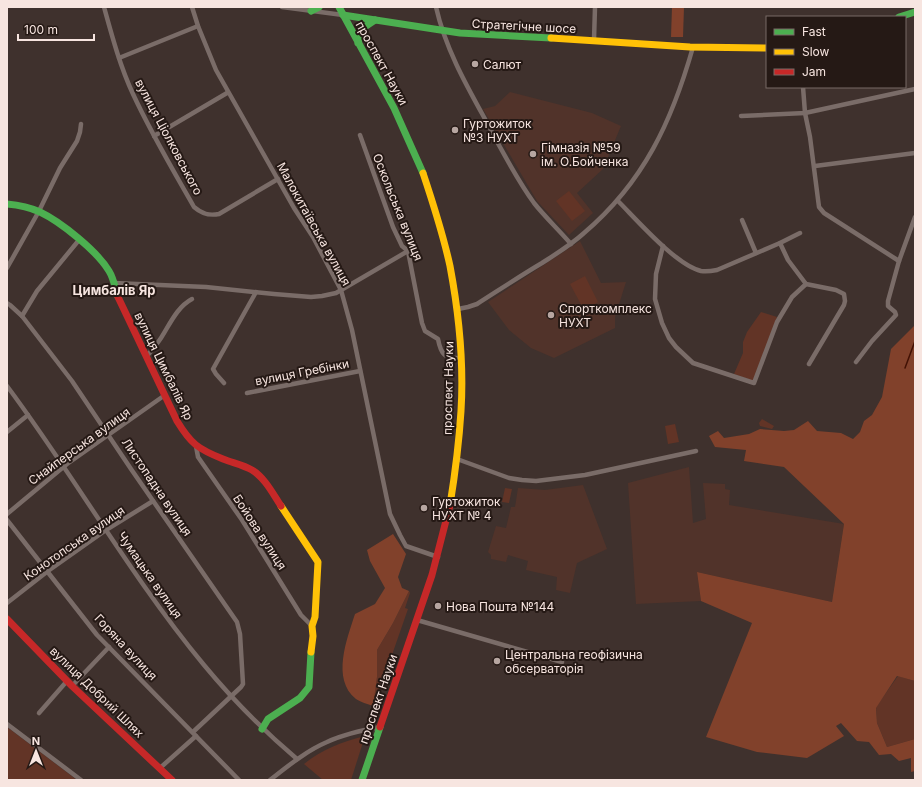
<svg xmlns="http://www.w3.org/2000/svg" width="922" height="787" font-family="Inter,sans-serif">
	<rect width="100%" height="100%" fill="#3f312d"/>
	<g fill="#51332a">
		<polygon points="510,92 592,113 621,126 603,169 577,193 593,213 569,235 537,201 483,109 495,106"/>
		<polygon points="580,241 601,283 626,282 615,317 615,328 554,358 531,348 509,330 488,302"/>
		<polygon points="689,467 693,523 706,519 703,483 725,484 725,489 730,490 729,505 844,524 832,602 697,572 701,601 636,604 628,483"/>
		<polygon points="583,485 607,549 577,563 570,593 556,590 557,577 526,570 528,561 508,555 506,562 491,559 491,555 488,552 496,526 506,528 511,507 515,507 518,488 545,490"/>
	</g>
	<g fill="#623426">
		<polygon points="569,191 585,211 572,221 556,201"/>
		<polygon points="585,276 598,302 584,310 570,284"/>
		<polygon points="761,312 777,317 753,381 734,374 743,353 743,342 747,332"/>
		<polygon points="762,419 774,426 772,429 760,426 759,423"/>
		<polygon points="675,424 679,442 668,444 665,426"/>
		<polygon points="505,488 512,489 509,503 502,502"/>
		<polygon points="409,591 410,593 405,608 408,609 370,718 377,677 377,650 393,623"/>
		<polygon points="898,676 915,681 915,739 887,747 877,723 876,707"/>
		<polygon points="7,727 77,780 7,780"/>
		<path d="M365 736 351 780H323L304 764C322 749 342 742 365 736Z"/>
	</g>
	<g fill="#81412b">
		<polygon points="672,7 684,7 683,37 671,37"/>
		<polygon points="915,325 915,681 897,676 876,708 877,723 887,747 915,739 915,771 911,772 911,758 899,761 891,754 879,755 869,742 857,741 841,723 836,726 844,736 807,758 757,752 706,737 752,623 701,601 697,572 832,602 844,524 784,467 744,461 746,450 715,447 709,436 718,431 724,438 749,434 760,429 784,431 794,430 808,421 817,431 841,433 853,439 860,432 864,421 872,415 882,397 891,349"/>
		<path d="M393 534 406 554 398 577 402 588 409 591 393 623 377 650V677L373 706C368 704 360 702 356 699 331 679 347 639 355 614L375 604 385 588 370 561 367 550Z"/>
	</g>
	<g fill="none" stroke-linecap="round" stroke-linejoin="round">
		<polyline stroke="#421104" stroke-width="1.5" points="905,368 915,341"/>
		<g stroke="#7a6c68" stroke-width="4.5">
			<path d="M104 7C112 36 120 66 133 94 151 133 173 170 194 207 202 214 209 216 219 214L278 179"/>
			<polyline points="192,7 198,26 216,70 294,208 313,237 341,290 352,330 390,514 400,535 406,546 438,557"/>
			<polyline points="282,7 343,15"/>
			<path d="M436 7C445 47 465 83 485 119 500 147 515 177 534 203 545 217 559 230 571 244"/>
			<polyline points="594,40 595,7"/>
			<polyline points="119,58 198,26"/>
			<polyline points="803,87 805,113 810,137 819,207 824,213 899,261"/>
			<polyline points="741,116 805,113 915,89"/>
			<path d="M360 135 393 227 402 246 408 251 422 323 425 331 438 339C441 355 445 359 461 358"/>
			<polyline points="154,136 227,93"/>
			<polyline points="815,166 915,153"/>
			<path d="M618 201C637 220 676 265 701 271 707 272 712 271 717 270L780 243 800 233"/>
			<polyline points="742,220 756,253"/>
			<polyline points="780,243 788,260 806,284 836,290 844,294 845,301 844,305 809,364"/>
			<polyline points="663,246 656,274 655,299 662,323 669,338 676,347 693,363 754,383 777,322 792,297 806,284"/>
			<polyline points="7,268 39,211 60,168 77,141 80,132 81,124"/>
			<polyline points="114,283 206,287 274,294 311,297 322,296 336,293 408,251"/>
			<polyline points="7,303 10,305 22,316 72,381 131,469 237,622 240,634 243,684 241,687 193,732"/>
			<path d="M458 309 468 307 477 304C499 290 520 276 542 263 556 254 571 245 584 233 644 182 672 121 693 47"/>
			<polyline points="22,316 37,291 79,240"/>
			<path d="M147 356C152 350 157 344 161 338 170 324 177 307 192 299"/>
			<polyline points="856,362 872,341 896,315 895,312 888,306 888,301 899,261 915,217"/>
			<polyline points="224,383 216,374 213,369 256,292"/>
			<path d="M7 386C75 477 131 577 204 665 232 699 263 730 297 759"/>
			<polyline points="247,393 360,371"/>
			<polyline points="7,432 28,415"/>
			<polyline points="196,446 198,457 242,520 301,615 312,626"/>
			<polyline points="457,459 509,478 522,480 536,481 585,475 696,451"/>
			<polyline points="7,514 67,464 165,395"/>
			<polyline points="7,520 97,635 239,780"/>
			<polyline points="7,603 48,571 106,530 153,501"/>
			<polyline points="417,620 562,662"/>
			<polyline points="72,686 109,647"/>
			<polyline points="39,713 67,681"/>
			<polyline points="7,724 81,780"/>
			<polyline points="160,768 196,736"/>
			<path d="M270 780C288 766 306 751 327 742 344 734 363 730 381 727"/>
		</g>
		<g stroke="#4caf50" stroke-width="7">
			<polyline points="339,7 394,108 423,173"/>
			<polyline points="311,11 319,7"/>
			<polyline points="343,15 460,33 551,38"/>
			<polyline points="899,17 915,12"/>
			<polyline points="358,43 363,28 375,20"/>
			<path d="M7 204C18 205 29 207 40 212 61 222 97 251 109 271 114 279 115 288 118 297"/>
			<polyline points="262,729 268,719 300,698 309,687 311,652"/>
			<polyline points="362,780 380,727"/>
		</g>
		<g stroke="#ffc107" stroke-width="7">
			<polyline points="551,38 690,47 767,48"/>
			<path d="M423 173C433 203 443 234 450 266 459 314 464 363 461 411 459 443 455 474 450 505"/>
			<polyline points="281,506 318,562 315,617 312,626 313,636 311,652"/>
		</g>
		<g stroke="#c62828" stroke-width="7">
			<path d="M118 297 177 421C191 444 198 449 223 459 233 463 243 465 252 470 265 478 273 494 281 506"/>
			<polyline points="7,619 72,686 172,780"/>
			<polyline points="380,727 432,575 450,505"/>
		</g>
	</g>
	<g fill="#b7a6a1" stroke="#251915" stroke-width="1.5">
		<circle cx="475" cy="64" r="4"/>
		<circle cx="455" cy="130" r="4"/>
		<circle cx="533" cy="154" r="4"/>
		<circle cx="551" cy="315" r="4"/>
		<circle cx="424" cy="508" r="4"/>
		<circle cx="438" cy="606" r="4"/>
		<circle cx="497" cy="661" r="4"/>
	</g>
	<g text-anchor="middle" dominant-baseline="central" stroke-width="4" stroke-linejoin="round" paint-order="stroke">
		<g font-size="12" fill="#f7e5e0" stroke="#251915">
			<text transform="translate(524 26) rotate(3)">Стратегічне шосе</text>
			<text transform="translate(382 63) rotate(61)">проспект Науки</text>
			<text transform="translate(169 137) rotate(62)">вулиця Ціолковського</text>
			<text transform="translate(398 207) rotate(68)">Оскольська вулиця</text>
			<text transform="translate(314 224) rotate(61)">Малокитаївська вулиця</text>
			<text transform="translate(164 366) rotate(64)">вулиця Цимбалів Яр</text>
			<text transform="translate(302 372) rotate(-11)">вулиця Гребінки</text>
			<text transform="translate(448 388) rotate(-89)">проспект Науки</text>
			<text transform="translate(79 446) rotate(-36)">Снайперська вулиця</text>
			<text transform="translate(157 487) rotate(56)">Листопадна вулиця</text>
			<text transform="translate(260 532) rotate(57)">Бойова вулиця</text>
			<text transform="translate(74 543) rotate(-35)">Конотопська вулиця</text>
			<text transform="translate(150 575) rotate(55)">Чумацька вулиця</text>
			<text transform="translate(126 647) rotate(47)">Горяна вулиця</text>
			<text transform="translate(97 692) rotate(44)">вулиця Добрий Шлях</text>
			<text transform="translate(378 699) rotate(-71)">проспект Науки</text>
		</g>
		<g font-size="12" fill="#f7e5e0" stroke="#251915" text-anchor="start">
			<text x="483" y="64">Салют</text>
			<text x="463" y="123">Гуртожиток<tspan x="463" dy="14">№3 НУХТ</tspan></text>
			<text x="541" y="147">Гімназія №59<tspan x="541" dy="14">ім. О.Бойченка</tspan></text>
			<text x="559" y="308">Спорткомплекс<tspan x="559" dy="14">НУХТ</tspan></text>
			<text x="432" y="501">Гуртожиток<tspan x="432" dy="14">НУХТ № 4</tspan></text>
			<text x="446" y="606">Нова Пошта №144</text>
			<text x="505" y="654">Центральна геофізична<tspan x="505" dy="14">обсерваторія</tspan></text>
		</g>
		<g font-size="13" font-weight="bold" fill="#f7e5e0" stroke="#251915">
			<text x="114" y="290">Цимбалів Яр</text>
		</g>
	</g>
	<rect width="922" height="787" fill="none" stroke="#f7e5e0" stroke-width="16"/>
	<rect x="766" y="16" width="140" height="72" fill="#251915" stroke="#796b66"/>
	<rect x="774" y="29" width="20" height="6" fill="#4caf50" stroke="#796b66"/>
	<text x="802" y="36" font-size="12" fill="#f7e5e0">Fast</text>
	<rect x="774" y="49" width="20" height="6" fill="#ffc107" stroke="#796b66"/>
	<text x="802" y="56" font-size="12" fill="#f7e5e0">Slow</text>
	<rect x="774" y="69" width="20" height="6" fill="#c62828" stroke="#796b66"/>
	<text x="802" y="76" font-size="12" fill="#f7e5e0">Jam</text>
	<g transform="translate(36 751)" stroke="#251915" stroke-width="3" paint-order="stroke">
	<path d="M0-3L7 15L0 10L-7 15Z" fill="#f7e5e0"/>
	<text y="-6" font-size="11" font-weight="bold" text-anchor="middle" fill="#f7e5e0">N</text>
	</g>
	<path d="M18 34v6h76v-6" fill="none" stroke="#f7e5e0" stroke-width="2"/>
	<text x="24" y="34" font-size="12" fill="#f7e5e0" stroke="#251915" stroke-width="3" paint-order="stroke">100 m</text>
</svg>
